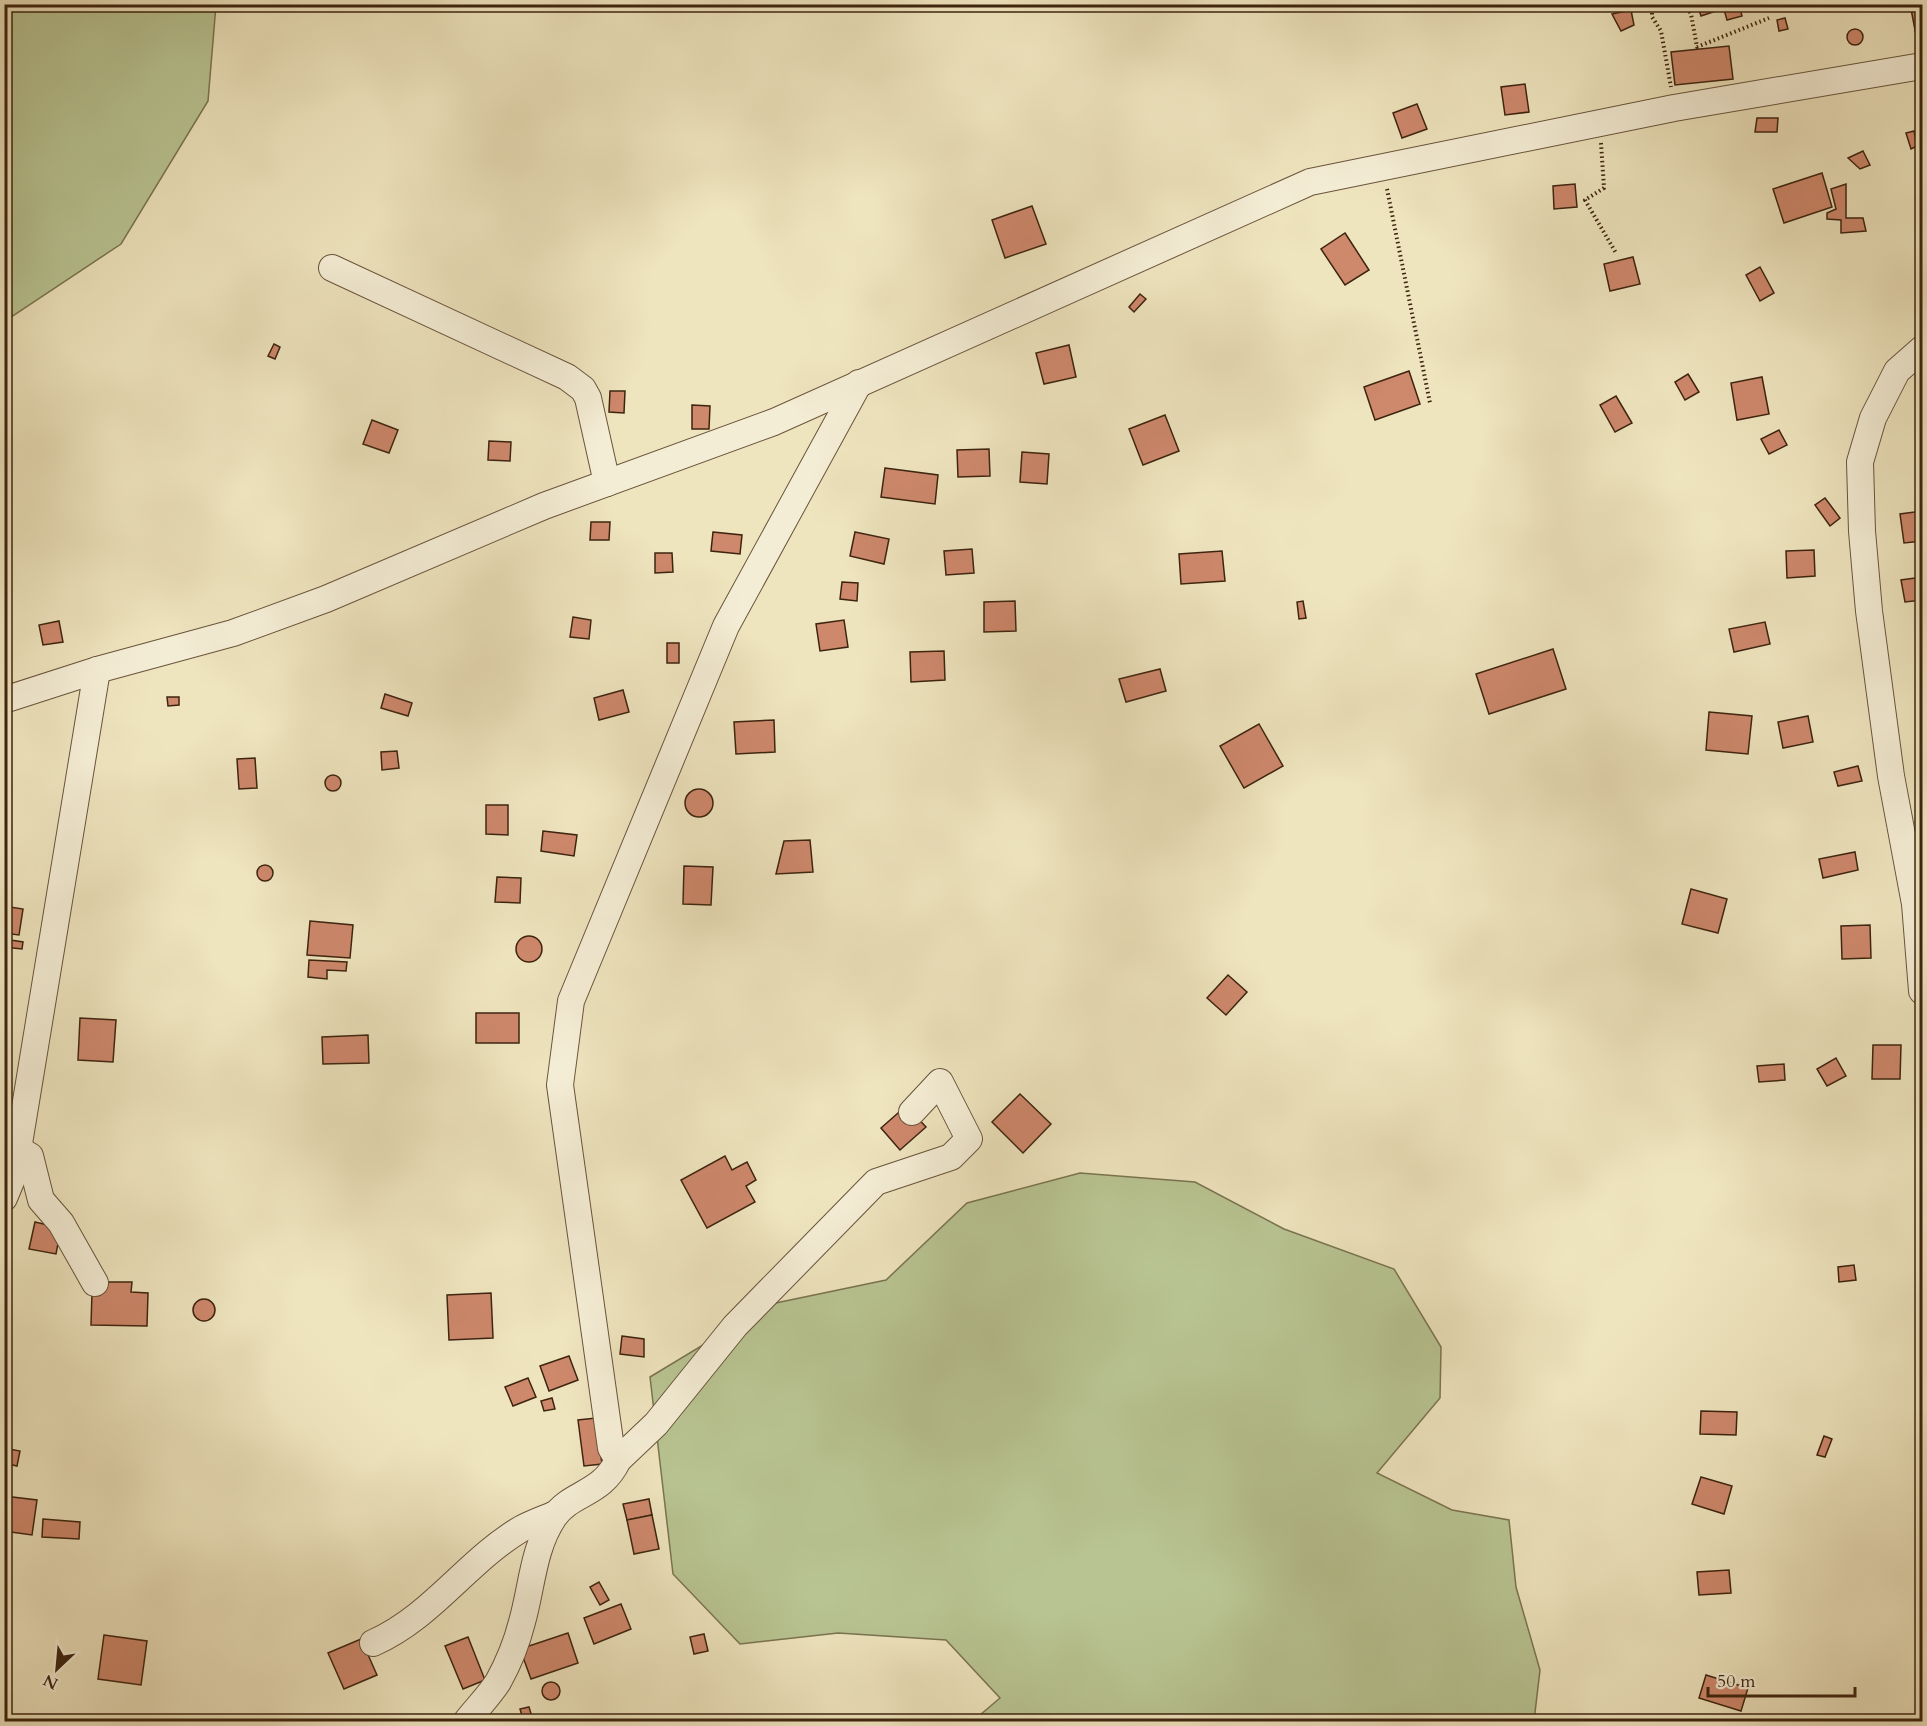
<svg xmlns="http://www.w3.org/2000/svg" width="1927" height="1726" font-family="Cardo,serif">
	<rect width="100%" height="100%" fill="#eee4be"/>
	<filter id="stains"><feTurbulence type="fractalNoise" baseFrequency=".00333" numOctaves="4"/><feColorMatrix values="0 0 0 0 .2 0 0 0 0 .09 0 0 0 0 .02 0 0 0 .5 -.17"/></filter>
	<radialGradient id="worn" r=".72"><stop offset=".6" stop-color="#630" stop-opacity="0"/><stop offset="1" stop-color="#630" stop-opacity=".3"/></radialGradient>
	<g fill="#b8c492" stroke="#7a7450" stroke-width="1.5">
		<polygon points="5,4 216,5 208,101 121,244 5,321"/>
		<polygon points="1080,1173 1195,1182 1284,1229 1394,1269 1441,1347 1440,1398 1377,1473 1452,1510 1509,1520 1516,1587 1540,1670 1534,1721 973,1721 1000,1698 946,1640 838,1633 740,1644 673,1574 650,1377 771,1304 886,1280 967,1203"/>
	</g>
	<g fill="#ce886c" stroke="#3d240f" stroke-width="1.5">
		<polygon points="1697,4 1714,4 1716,11 1701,16"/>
		<polygon points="1728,4 1739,4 1742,16 1727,20 1723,6"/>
		<polygon points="1910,4 1922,4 1922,39 1917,40"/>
		<polygon points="1631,10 1634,25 1621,31 1612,14"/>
		<polygon points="1785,18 1788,29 1779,31 1777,20"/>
		<circle cx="1855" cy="37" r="8"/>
		<polygon points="1729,46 1733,79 1675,85 1671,52"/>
		<polygon points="1525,84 1529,112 1505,115 1501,87"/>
		<polygon points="1417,104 1427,129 1402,138 1393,113"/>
		<polygon points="1757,118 1778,118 1777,132 1755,132"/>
		<polygon points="1914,131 1917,146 1911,149 1906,133"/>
		<polygon points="1863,151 1870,165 1860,169 1848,158"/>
		<polygon points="1822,173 1832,207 1784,223 1773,189"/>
		<polygon points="1575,184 1577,207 1554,209 1553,186"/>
		<polygon points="1846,184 1846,218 1863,218 1866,231 1841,233 1841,220 1827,219 1827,213 1836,209 1831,189"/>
		<polygon points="1032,206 1046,244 1005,258 992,220"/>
		<polygon points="1345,233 1369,270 1345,285 1321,249"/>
		<polygon points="1633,257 1640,284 1610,291 1604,264"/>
		<polygon points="1760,267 1774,293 1760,301 1746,275"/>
		<polygon points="1140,294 1146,299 1134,312 1129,307"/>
		<polygon points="274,344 280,347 275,359 268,356"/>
		<polygon points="1069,345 1076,377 1044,384 1036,353"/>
		<polygon points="1409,371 1420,404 1375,420 1364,387"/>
		<polygon points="1688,374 1699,392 1685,400 1675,382"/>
		<polygon points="1762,377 1769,414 1737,420 1731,383"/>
		<polygon points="610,391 625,391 624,413 609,412"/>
		<polygon points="1616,396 1632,423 1615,432 1600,405"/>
		<polygon points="692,405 710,406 709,429 692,429"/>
		<polygon points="1165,415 1179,451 1143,465 1129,429"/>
		<polygon points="372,420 398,430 389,453 363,444"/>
		<polygon points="1779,430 1787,445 1769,454 1761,439"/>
		<polygon points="489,441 511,442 510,461 488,460"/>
		<polygon points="989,449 990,476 958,477 957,450"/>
		<polygon points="1022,452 1049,454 1047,484 1020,482"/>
		<polygon points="885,468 938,475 935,504 881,497"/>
		<polygon points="1825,498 1840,518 1830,526 1815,505"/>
		<polygon points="1922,511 1922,541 1904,543 1900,514"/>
		<polygon points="591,522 610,522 609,540 590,540"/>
		<polygon points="713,532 742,535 740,554 711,551"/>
		<polygon points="855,532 889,539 884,564 850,556"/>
		<polygon points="972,549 974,573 946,575 944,551"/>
		<polygon points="1814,550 1815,576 1787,578 1786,551"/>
		<polygon points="1222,551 1225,581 1181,584 1179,554"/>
		<polygon points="655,553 672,553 673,572 655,573"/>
		<polygon points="1922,577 1922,600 1905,602 1901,580"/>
		<polygon points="842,582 858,583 857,601 840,599"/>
		<polygon points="1015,601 1016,631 984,632 984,602"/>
		<polygon points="1303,601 1306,618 1299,619 1297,602"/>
		<polygon points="573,617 591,620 589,639 570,637"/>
		<polygon points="844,620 848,647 820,651 816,624"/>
		<polygon points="59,621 63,642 43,645 39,625"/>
		<polygon points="1765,622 1770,644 1734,652 1729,629"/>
		<rect x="667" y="643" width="12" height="20"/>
		<polygon points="1553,649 1566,689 1489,714 1476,674"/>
		<polygon points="944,651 945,680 911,682 910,652"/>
		<polygon points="1160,669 1166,691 1126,702 1119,679"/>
		<polygon points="623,690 629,712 599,720 594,698"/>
		<polygon points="385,694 412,703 408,716 381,708"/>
		<polygon points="167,697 179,697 179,705 168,706"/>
		<polygon points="1709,712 1752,716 1748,754 1706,750"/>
		<polygon points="1808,716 1813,742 1783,748 1778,722"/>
		<polygon points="774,720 775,752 736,754 734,722"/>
		<polygon points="1259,724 1283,766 1244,788 1220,746"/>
		<polygon points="397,751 399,768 382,770 381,752"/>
		<polygon points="255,758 257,788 239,789 237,759"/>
		<polygon points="1858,766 1862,781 1838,786 1834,772"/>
		<circle cx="333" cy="783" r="8"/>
		<circle cx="699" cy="803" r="14"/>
		<polygon points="486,805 508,805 508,835 486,834"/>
		<polygon points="543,831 577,835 574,856 541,851"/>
		<polygon points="810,840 813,872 776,874 784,841"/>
		<polygon points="1855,852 1858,870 1823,878 1819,859"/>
		<circle cx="265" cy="873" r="8"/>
		<polygon points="684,866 713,867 711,905 683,904"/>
		<polygon points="497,877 521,878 520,903 495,902"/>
		<polygon points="1691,889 1727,899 1718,933 1682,924"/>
		<polygon points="4,906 23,909 19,935 4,933"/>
		<polygon points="310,921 353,925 350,958 307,955"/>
		<polygon points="1870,925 1871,958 1842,959 1841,926"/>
		<circle cx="529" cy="949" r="13"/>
		<polygon points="4,939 23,942 22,949 4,947"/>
		<polygon points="309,960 347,962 346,971 327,970 327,979 308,977"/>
		<polygon points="1228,975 1247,992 1226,1015 1207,998"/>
		<rect x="476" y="1013" width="43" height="30"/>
		<polygon points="80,1018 116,1020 113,1062 78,1060"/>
		<polygon points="368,1035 369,1063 323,1064 322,1037"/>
		<polygon points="1873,1045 1901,1045 1900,1079 1872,1079"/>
		<polygon points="1836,1058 1846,1076 1827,1086 1817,1069"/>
		<polygon points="1784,1064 1785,1080 1759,1082 1757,1066"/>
		<polygon points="1020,1094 1051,1124 1023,1153 992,1122"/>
		<polygon points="906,1106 926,1127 900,1150 881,1128"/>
		<polygon points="725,1156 732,1170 747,1162 756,1180 746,1186 755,1202 707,1228 681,1180"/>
		<polygon points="35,1222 61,1228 56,1254 29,1249"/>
		<polygon points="1854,1265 1856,1280 1839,1282 1838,1267"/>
		<polygon points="100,1282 132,1282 131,1292 148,1293 147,1326 91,1325 92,1292"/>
		<polygon points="491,1293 493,1338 449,1340 447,1295"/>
		<circle cx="204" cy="1310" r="11"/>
		<polygon points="622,1336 644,1339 644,1357 620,1354"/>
		<polygon points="569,1356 578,1380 549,1391 540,1366"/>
		<polygon points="528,1378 536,1397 513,1406 505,1387"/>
		<polygon points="552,1398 555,1409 544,1411 541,1401"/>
		<polygon points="1701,1411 1737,1412 1736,1435 1700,1434"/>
		<polygon points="596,1418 602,1464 584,1466 578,1420"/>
		<polygon points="1824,1436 1832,1439 1825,1457 1817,1455"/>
		<polygon points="4,1448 20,1451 17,1466 4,1463"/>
		<polygon points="1701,1477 1732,1486 1724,1514 1692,1504"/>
		<polygon points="4,1496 37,1500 32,1535 4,1531"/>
		<polygon points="649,1499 652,1515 627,1520 623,1504"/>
		<polygon points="652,1515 659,1549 634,1554 627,1520"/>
		<polygon points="43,1519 80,1522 79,1539 42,1537"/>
		<polygon points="1729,1570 1731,1593 1699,1595 1697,1572"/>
		<polygon points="599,1582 609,1600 600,1605 590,1587"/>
		<polygon points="621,1604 631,1629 594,1644 584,1618"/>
		<polygon points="568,1633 578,1663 531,1679 520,1649"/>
		<polygon points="704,1634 708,1651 694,1654 690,1637"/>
		<polygon points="104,1635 147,1641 141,1685 98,1679"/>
		<polygon points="468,1637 485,1680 463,1689 445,1646"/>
		<polygon points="361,1639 377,1675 344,1689 328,1653"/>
		<polygon points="1706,1675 1748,1688 1741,1711 1699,1698"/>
		<circle cx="551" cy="1691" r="9"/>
		<polygon points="529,1707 532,1717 523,1719 520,1709"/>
	</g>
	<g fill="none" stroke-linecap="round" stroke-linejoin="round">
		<defs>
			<g id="minor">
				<polyline points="332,268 567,377 583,389 588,398 607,483"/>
				<polyline points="1922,349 1897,371 1873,418 1860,462 1862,531 1869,611 1891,776 1915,904 1922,991"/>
				<polyline points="4,700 97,670 233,633 326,599 544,506 774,422 1310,182 1674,108 1922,66"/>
				<polyline points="18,1149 30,1156 41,1200 61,1223 95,1283"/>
				<polyline points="4,1198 14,1174 97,670"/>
				<polyline points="618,1460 656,1424 735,1326 876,1182 951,1157 969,1139 940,1082 912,1112"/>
				<path d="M373 1643C432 1617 467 1561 521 1529 532 1523 544 1519 555 1514"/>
				<path d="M466 1722C476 1709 489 1696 498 1682 508 1664 517 1642 522 1622 532 1587 533 1548 554 1517 571 1492 602 1495 618 1460L611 1448 560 1085 571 1001 726 626 859 383"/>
			</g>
		</defs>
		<use href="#minor" stroke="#69543b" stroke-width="28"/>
		<g stroke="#3d240f" stroke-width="4" stroke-dasharray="1.5 3" stroke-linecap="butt">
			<polyline points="1652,4 1652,17 1661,31 1671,87"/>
			<polyline points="1685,4 1691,14 1697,47 1769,18"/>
			<polyline points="1601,143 1604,188 1585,200 1616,253"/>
			<polyline points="1387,189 1430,403"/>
		</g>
		<use href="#minor" stroke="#f4edd5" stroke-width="26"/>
	</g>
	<rect width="1927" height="1726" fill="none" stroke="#eee4be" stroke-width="24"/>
	<rect x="6" y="6" width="1915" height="1714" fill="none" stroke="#3d240f" stroke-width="3"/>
	<rect x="12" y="12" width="1903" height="1702" fill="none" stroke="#3d240f" stroke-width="1.5"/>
	<g transform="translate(57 1669) rotate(206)" stroke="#f4edd5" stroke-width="4.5" paint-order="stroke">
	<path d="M0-4.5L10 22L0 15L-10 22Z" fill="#3d240f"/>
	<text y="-9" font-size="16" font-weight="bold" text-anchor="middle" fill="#3d240f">N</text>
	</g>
	<path d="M1708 1687v9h147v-9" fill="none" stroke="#3d240f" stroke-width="3"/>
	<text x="1717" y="1687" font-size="18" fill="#3d240f" stroke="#f4edd5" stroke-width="4.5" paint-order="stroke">50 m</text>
	<rect width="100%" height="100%" filter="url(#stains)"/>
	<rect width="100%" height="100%" fill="url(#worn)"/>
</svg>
